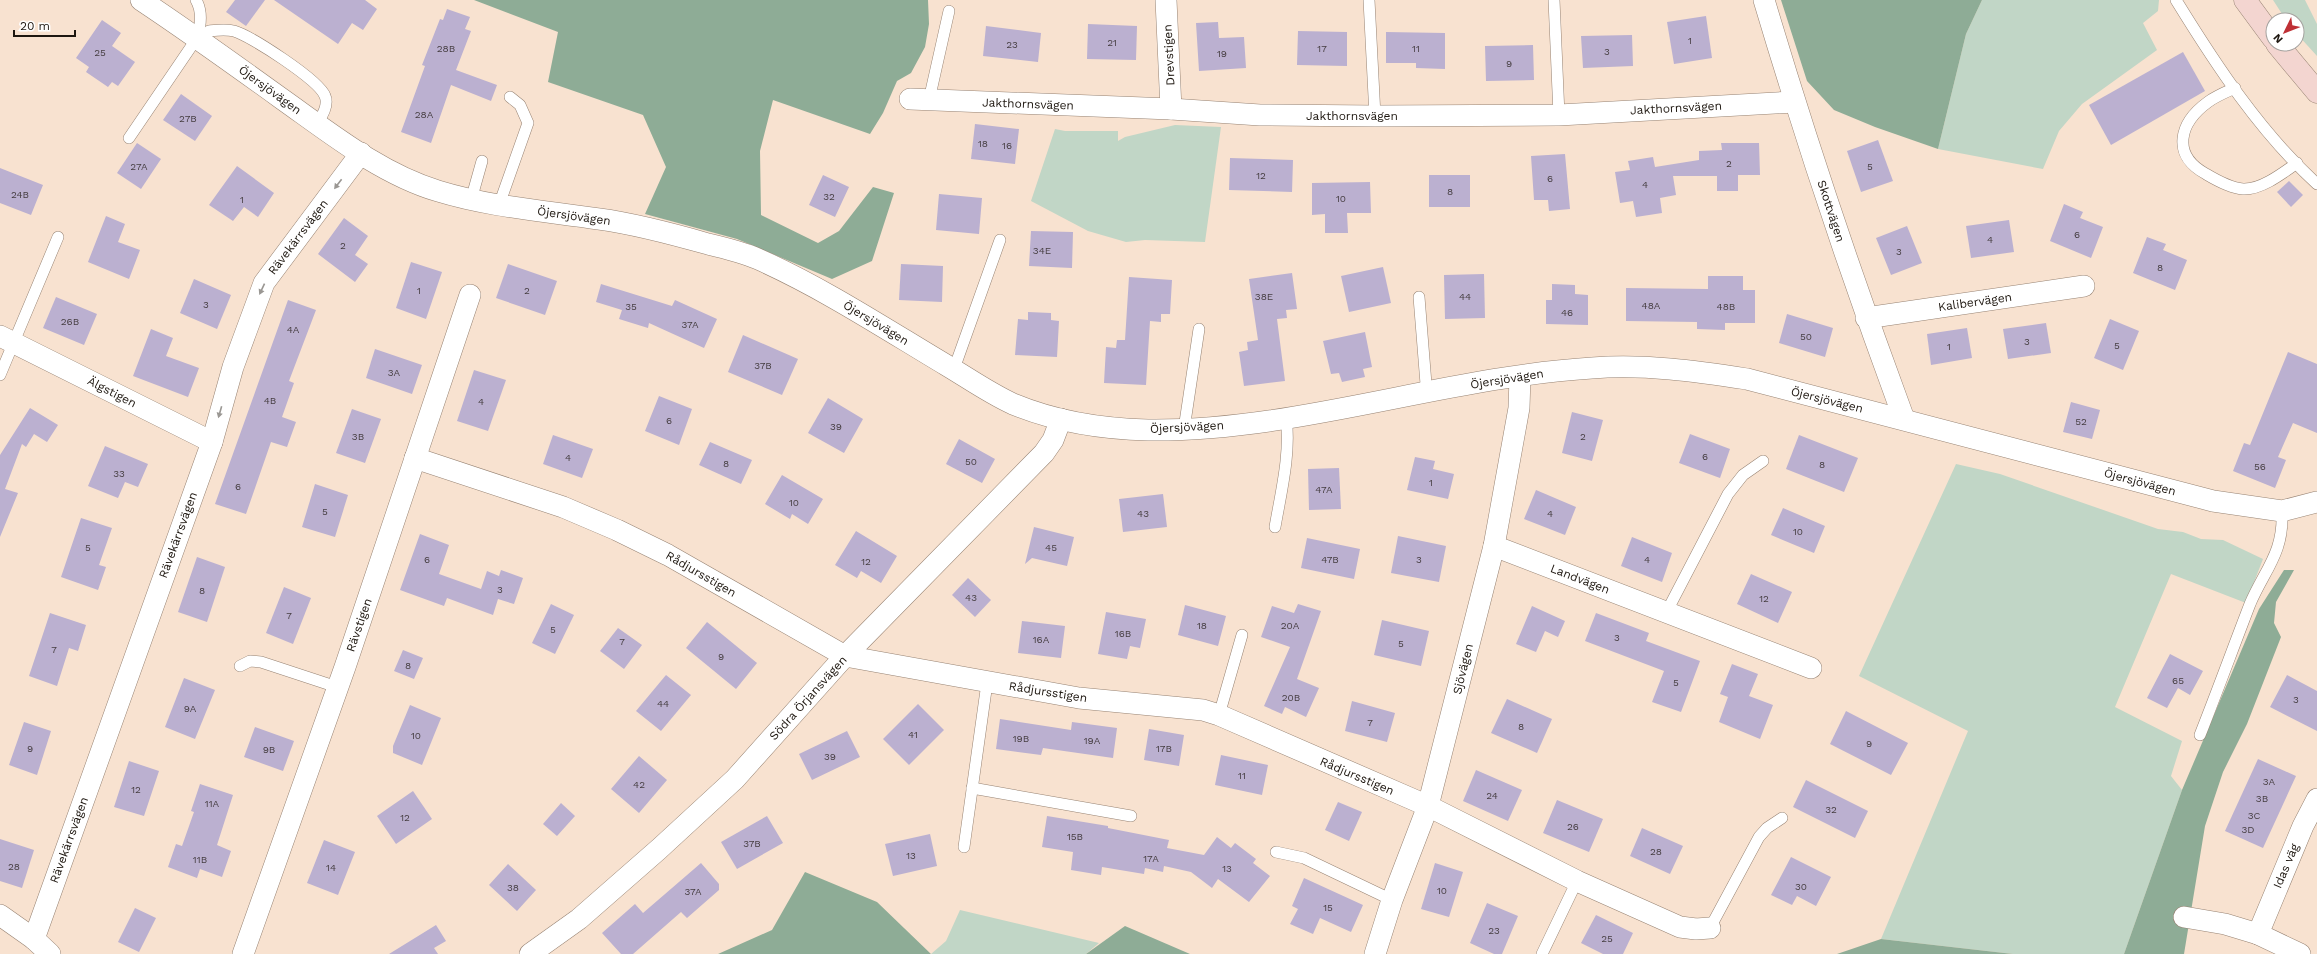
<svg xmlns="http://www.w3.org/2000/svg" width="2317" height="954" font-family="'Work Sans',sans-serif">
	<rect width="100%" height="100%" fill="#f8e2d0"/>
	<g fill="#c1d6c6">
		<polygon points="1982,0 2159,0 2158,11 2143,23 2157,50 2082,104 2059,131 2043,169 1938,149 1966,34"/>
		<polygon points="2273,0 2305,0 2317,24 2317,56 2297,34 2297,20 2286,20"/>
		<polygon points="1175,125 1221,127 1205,242 1145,240 1126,242 1088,231 1031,201 1055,129 1065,131 1118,131 1118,141 1125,137"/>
		<polygon points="1956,464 2000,474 2158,529 2183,532 2201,539 2223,540 2263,559 2246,603 2171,574 2115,707 2182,741 2171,776 2182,790 2124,954 2013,954 1881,939 1968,731 1859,676"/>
		<polygon points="960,910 1099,943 1086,954 931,954 946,941"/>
	</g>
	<g fill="#8eac96">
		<polygon points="474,0 928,0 929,24 925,47 911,73 897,81 883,113 870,134 773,100 760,151 761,215 818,243 839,231 873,187 894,193 872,261 832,279 737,239 645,214 666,167 643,115 548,82 558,32"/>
		<polygon points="1781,0 1982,0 1966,34 1938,149 1875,127 1834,110 1807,81"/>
		<polygon points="2284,570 2294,570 2276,602 2274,623 2281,637 2247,724 2223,772 2205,826 2184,954 2124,954 2182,790 2259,609"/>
		<polygon points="805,872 877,902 931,954 718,954 772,930"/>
		<polygon points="1125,926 1190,954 1086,954"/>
		<polygon points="1881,939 2013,954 1837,954"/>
	</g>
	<g fill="#bbb0d0">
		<polygon points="235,0 265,0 246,26 226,12"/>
		<polygon points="274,0 365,0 377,9 363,30 352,23 338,44"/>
		<polygon points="447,9 470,17 465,29 471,31 456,70 497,85 491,101 451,85 431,143 401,132 425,66 422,65 440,19 443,20"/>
		<polygon points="1706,16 1712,58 1674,64 1667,22"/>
		<polygon points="102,20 121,33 112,46 135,62 118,86 112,82 108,87 86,72 89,67 76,58"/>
		<polygon points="1218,22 1219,38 1244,37 1246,68 1199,71 1196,23"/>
		<polygon points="1088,24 1137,26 1136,60 1087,59"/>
		<polygon points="986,26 1041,33 1038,62 983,56"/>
		<polygon points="1298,31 1347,32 1347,66 1297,65"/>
		<polygon points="1386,32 1445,33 1445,69 1416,68 1416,63 1386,63"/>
		<polygon points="1632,35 1633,66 1583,68 1581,36"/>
		<polygon points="1533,45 1534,80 1486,81 1485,46"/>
		<polygon points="2183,52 2205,91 2111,145 2089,105"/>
		<polygon points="181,94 212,116 195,141 163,120"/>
		<polygon points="975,124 1019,129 1015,164 971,159"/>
		<polygon points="1878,140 1893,181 1861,192 1847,151"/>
		<polygon points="137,143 161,159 141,189 117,173"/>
		<polygon points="1721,143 1759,143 1760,175 1738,175 1738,191 1717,191 1717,176 1673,176 1676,195 1660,198 1662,213 1636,217 1633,201 1620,203 1615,172 1630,170 1628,161 1653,157 1655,167 1699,160 1699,151 1722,150"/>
		<polygon points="1565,154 1570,209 1549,211 1548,200 1534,200 1531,156"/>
		<polygon points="1230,158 1293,160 1292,192 1229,190"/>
		<polygon points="237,166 274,193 258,217 244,207 233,221 209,205"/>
		<polygon points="0,168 43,185 31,215 0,203"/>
		<polygon points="823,175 849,187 835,217 809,205"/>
		<rect x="1429" y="175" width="41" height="32"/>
		<polygon points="2289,181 2303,195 2291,207 2277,192"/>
		<polygon points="1370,182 1371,213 1347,213 1348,233 1325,233 1325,214 1312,215 1312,183"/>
		<polygon points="939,194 982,198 979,234 936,230"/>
		<polygon points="2064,204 2083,212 2080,218 2103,227 2091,258 2050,241"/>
		<polygon points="106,216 125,224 118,242 140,250 129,279 88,262"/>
		<polygon points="344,218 368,236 355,255 368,264 355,282 318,254"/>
		<polygon points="2009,220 2014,252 1971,258 1966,226"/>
		<polygon points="1907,226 1922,263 1891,275 1876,238"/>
		<polygon points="1031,231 1073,232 1072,268 1029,266"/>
		<polygon points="2147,237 2166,244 2163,250 2187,260 2175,290 2133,273"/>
		<polygon points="411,262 442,272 426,319 396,308"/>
		<polygon points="508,264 557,281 545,315 496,298"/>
		<polygon points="901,264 943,266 942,302 899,300"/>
		<polygon points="1383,267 1391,303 1349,312 1341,276"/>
		<polygon points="1292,273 1297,309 1286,310 1287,318 1277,319 1285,381 1244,386 1239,352 1248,350 1247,342 1258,340 1249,279"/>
		<polygon points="1484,274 1485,318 1445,319 1444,275"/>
		<polygon points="1708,276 1743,276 1743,290 1755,290 1755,323 1725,323 1725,330 1697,329 1697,322 1626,321 1626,288 1708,289"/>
		<polygon points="1129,277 1172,280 1170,314 1161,314 1161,322 1150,321 1146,385 1104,383 1106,347 1116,348 1117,340 1125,340"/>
		<polygon points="194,279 231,295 217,329 180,313"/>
		<polygon points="601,284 672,306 675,300 717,319 704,348 649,323 648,328 619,319 622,310 596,302"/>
		<polygon points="1552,284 1575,285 1575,294 1588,295 1588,325 1546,324 1546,300 1552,300"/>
		<polygon points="56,297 97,314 84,345 43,328"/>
		<polygon points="288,300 316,310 289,381 294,383 282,417 296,422 287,447 271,442 246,514 215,504"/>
		<polygon points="1028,312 1051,313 1051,320 1059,321 1057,357 1015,355 1018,319 1028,320"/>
		<polygon points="1787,314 1833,328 1825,357 1779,343"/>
		<polygon points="2110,319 2139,331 2123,370 2094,358"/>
		<polygon points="2046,323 2051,353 2008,359 2003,329"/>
		<polygon points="1967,328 1972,358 1931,365 1927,334"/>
		<polygon points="151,329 173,338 166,356 199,368 188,397 133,376"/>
		<polygon points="1365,332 1372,367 1363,369 1365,377 1342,382 1339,373 1331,374 1323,341"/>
		<polygon points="743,335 798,359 782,395 728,372"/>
		<polygon points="375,349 422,365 412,394 366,378"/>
		<polygon points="2288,352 2317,364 2317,433 2293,423 2278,457 2286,460 2275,488 2233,471 2244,443 2250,445"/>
		<polygon points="474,370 506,380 488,431 457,421"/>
		<polygon points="659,396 692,409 679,445 645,431"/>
		<polygon points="828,398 863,419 844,453 808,433"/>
		<polygon points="2071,402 2100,410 2092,439 2063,432"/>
		<polygon points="30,408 58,425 47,442 34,434 26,447 22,444 5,489 18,493 0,537 0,455"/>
		<polygon points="352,409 381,419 365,463 336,453"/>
		<polygon points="1572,412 1603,420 1592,461 1562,453"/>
		<polygon points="1690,434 1730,449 1720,478 1679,463"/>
		<polygon points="553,435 593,449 582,478 543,464"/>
		<polygon points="1799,435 1858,458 1844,492 1786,469"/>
		<polygon points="959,439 995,459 982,483 946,464"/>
		<polygon points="710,442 752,460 741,484 699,465"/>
		<polygon points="105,446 148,464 138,487 125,482 118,498 88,486"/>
		<polygon points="1415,457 1435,461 1433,469 1454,474 1448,499 1407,490"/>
		<polygon points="1339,468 1341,509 1309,510 1308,469"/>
		<polygon points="782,475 823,499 808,524 792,514 790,519 765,504"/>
		<polygon points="315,484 348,495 335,537 302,527"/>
		<polygon points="1536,490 1576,507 1565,535 1524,519"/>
		<polygon points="1163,494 1167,527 1123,532 1119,499"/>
		<polygon points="1783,508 1825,526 1814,553 1771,535"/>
		<polygon points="81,518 112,528 99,565 106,567 98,590 61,577"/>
		<polygon points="1034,527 1074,537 1067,566 1032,558 1025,564"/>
		<polygon points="856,531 897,556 881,583 861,571 857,578 835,565"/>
		<polygon points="420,534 449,545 439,574 481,589 487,571 499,576 501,570 523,578 514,604 498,599 493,615 447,598 444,606 400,590"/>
		<polygon points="1398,536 1446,546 1439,582 1391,573"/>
		<polygon points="1632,537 1672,553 1662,582 1621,566"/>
		<polygon points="1307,538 1360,549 1354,579 1301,568"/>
		<polygon points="197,557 225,567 207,622 178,612"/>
		<polygon points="1751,574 1792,592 1778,623 1737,604"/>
		<polygon points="968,578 991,600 975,617 952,595"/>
		<polygon points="284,587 311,598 293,644 266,633"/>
		<polygon points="551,604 574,615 555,654 532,643"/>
		<polygon points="1298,604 1321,611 1297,679 1319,688 1306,717 1285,707 1282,714 1264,706 1290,647 1261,637 1272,606 1294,613"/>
		<polygon points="1185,605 1226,616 1218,646 1178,635"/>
		<polygon points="1532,606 1565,621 1558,637 1545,631 1536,652 1516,644"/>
		<polygon points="1106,612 1146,619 1140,648 1130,646 1127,659 1098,654"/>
		<polygon points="50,613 86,625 78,651 69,648 57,686 29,676"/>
		<polygon points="1596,613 1649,633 1646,641 1700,661 1681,712 1652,702 1664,671 1585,641"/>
		<polygon points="1382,620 1429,631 1421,666 1374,655"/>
		<polygon points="1022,621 1065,626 1061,658 1018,653"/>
		<polygon points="707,622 757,663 736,689 686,648"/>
		<polygon points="618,628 642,645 624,669 600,651"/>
		<polygon points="403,650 423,658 414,679 394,671"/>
		<polygon points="2170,654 2203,671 2190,695 2178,688 2167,708 2147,698"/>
		<polygon points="1732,664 1758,674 1749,696 1773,705 1760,739 1719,722 1728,697 1720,694"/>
		<polygon points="666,675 691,695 661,731 636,711"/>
		<polygon points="2287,675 2317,691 2317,731 2270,707"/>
		<polygon points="184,678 215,690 195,739 165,727"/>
		<polygon points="1507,699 1552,719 1537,753 1491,733"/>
		<polygon points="1352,701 1395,713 1387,742 1345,731"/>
		<polygon points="918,704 944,730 909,765 883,739"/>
		<polygon points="410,705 441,718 422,765 393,753 393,746"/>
		<polygon points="1846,711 1908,743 1891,775 1830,744"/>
		<polygon points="1000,719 1071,730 1072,722 1117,728 1113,758 1043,748 1041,755 996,749"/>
		<polygon points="24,722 51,731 37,775 9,765"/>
		<polygon points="255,727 294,741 283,771 244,757"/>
		<polygon points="1149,729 1184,735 1179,766 1144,760"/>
		<polygon points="847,731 860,757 812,780 799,754"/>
		<polygon points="1221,755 1268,765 1262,795 1215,785"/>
		<polygon points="639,756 667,780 639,813 611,789"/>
		<polygon points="2258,759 2296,776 2263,848 2225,831"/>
		<polygon points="129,761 159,771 144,816 114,807"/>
		<polygon points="1476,770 1522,790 1508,821 1463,801"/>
		<polygon points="1806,780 1868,811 1855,838 1793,807"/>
		<polygon points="200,784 233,795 217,845 231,851 222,877 200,869 197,878 168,867 176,844 182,846 194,812 191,811"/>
		<polygon points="413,791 432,819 396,844 377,816"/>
		<polygon points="1557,800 1603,819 1589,852 1543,833"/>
		<polygon points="1338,802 1362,812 1349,841 1325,830"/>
		<polygon points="561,803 575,816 557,836 543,824"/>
		<polygon points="767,816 783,843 737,869 721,842"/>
		<polygon points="1047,816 1108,826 1108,828 1169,840 1167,848 1204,855 1217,837 1231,848 1235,843 1256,859 1253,863 1270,876 1249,902 1218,879 1212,888 1191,872 1164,866 1163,872 1145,868 1144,874 1102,867 1101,875 1071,870 1073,852 1042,847"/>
		<polygon points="1642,828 1683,846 1670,874 1630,856"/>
		<polygon points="930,834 937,866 893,876 885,844"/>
		<polygon points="0,839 34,850 22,888 0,881"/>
		<polygon points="324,840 355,852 338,895 307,883"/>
		<polygon points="1791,857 1831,877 1816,906 1797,896 1792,905 1771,895"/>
		<polygon points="701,863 719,884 719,890 687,918 681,912 633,954 621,954 602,933 635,904 643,913"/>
		<polygon points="1435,863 1463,872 1449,917 1421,909"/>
		<polygon points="508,864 536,890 517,911 489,885"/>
		<polygon points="1304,878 1363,905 1351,932 1320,918 1313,934 1290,924 1298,909 1292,906"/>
		<polygon points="1487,903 1518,916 1502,954 1494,954 1470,943"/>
		<polygon points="135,908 156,918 139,952 118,942"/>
		<polygon points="1596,915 1633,933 1623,954 1603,954 1581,943"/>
		<polygon points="436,925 446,941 434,948 438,954 389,954"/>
	</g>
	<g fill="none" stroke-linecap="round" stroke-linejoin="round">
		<defs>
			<g id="lane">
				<polyline points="1369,0 1375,116"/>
				<polyline points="1554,0 1559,115"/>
				<path d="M2176 0C2216 65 2260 132 2317 184"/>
				<path d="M202 41 209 31C218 30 225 29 234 31 251 36 319 80 325 96 329 105 322 116 317 124"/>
				<path d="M2235 88C2226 92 2216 96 2208 102 2179 123 2171 155 2206 174 2216 180 2231 188 2243 189 2261 190 2283 173 2297 163"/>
				<polyline points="929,100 949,11"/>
				<path d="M129 138 197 38C201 25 203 12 196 0"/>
				<polyline points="471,200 482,161"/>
				<polyline points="499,205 528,123 520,105 510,97"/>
				<polyline points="1419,297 1426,384 1430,391"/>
				<polyline points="954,369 1000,240"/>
				<polyline points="0,375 58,237"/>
				<polyline points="1184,429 1199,329"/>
				<path d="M1275 527C1281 492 1291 453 1286 417"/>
				<polyline points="1666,613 1728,494 1743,475 1763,461"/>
				<polyline points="240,666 250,661 261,662 337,687"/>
				<polyline points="1219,715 1242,635"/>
				<path d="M2200 735C2217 692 2233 648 2250 604 2265 569 2284 553 2282 511"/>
				<polyline points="972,788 1131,816"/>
				<polyline points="964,847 987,683"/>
				<polyline points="1276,852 1304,858 1392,900"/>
				<polyline points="1710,928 1759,837 1767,828 1782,818"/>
				<polyline points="1542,954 1577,881"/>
			</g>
			<g id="street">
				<path d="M141 0C189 32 235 65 282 99 330 133 381 174 438 191 490 207 545 211 599 219 636 224 673 234 708 244 725 248 742 252 758 259 823 288 884 328 946 365 968 378 989 393 1013 404 1054 421 1103 429 1148 430 1296 432 1445 377 1592 368 1645 364 1695 371 1747 379L2213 501 2282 511 2317 502"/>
				<polyline points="1166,0 1171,109"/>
				<path d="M1764 0C1806 141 1853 281 1904 419"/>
				<polyline points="910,99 1171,109 1260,115 1375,116 1559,115 1794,102"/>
				<polyline points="1866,318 2084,286"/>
				<polyline points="0,336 212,442"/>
				<polyline points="415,458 563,507 617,530 668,555 845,656 1079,698 1203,710 1219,715 1428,806 1577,881 1680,927 1696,929 1710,928"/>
				<polyline points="1494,546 1811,668"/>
				<polyline points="0,915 34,939 50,954"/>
				<polyline points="2184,917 2225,924 2258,934"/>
				<polyline points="34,939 212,442 233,367 264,283 361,153"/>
				<polyline points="243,954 345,667 470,295"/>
				<polyline points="530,954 579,919 659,849 735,779 845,656 1044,453 1053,440 1061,419"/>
				<polyline points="1375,954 1392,900 1428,806 1494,546 1519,408 1520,377"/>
				<polyline points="2300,954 2258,934 2303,826 2317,799"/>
			</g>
			<g id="secondary">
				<polyline points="2245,0 2273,38"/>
				<polyline points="2277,44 2317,92"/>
			</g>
		</defs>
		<use href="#lane" stroke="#978373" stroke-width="12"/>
		<use href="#street" stroke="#978373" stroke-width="22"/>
		<use href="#secondary" stroke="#978373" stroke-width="23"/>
		<use href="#lane" stroke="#fff" stroke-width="11"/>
		<use href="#street" stroke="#fff" stroke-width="21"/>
		<use href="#secondary" stroke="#f3d5d0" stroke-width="22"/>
	</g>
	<defs><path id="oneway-solid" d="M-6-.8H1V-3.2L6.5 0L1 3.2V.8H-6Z"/></defs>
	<g fill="#9a9793">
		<use href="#oneway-solid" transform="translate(338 184) rotate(127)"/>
		<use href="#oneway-solid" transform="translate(262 289) rotate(115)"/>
		<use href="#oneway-solid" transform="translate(220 412) rotate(106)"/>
	</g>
	<g text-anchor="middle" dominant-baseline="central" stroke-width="3" stroke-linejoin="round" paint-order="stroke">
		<g font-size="10" fill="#453d40">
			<text x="1690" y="40">1</text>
			<text x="1112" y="42">21</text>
			<text x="1012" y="44">23</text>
			<text x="446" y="48">28B</text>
			<text x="1322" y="48">17</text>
			<text x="1416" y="48">11</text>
			<text x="1607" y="51">3</text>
			<text x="100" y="52">25</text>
			<text x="1222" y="53">19</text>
			<text x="1509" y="63">9</text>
			<text x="424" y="114">28A</text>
			<text x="188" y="118">27B</text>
			<text x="983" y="143">18</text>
			<text x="1007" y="145">16</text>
			<text x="1729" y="163">2</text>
			<text x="139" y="166">27A</text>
			<text x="1870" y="166">5</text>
			<text x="1261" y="175">12</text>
			<text x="1550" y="178">6</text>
			<text x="1645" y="184">4</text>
			<text x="1450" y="191">8</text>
			<text x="20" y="194">24B</text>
			<text x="829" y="196">32</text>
			<text x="1341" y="198">10</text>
			<text x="242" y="199">1</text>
			<text x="2077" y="234">6</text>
			<text x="1990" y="239">4</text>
			<text x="343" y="245">2</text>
			<text x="1042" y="250">34E</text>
			<text x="1899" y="251">3</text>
			<text x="2160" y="267">8</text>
			<text x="419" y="290">1</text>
			<text x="527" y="290">2</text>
			<text x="1264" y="296">38E</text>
			<text x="1465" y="296">44</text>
			<text x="206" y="304">3</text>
			<text x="1651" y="305">48A</text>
			<text x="631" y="306">35</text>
			<text x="1726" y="306">48B</text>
			<text x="1567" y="312">46</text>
			<text x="70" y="321">26B</text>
			<text x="690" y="324">37A</text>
			<text x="293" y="329">4A</text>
			<text x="1806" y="336">50</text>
			<text x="2027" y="341">3</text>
			<text x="2117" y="345">5</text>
			<text x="1949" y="346">1</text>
			<text x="763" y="365">37B</text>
			<text x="394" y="372">3A</text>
			<text x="270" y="400">4B</text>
			<text x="481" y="401">4</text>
			<text x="669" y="420">6</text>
			<text x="2081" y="421">52</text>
			<text x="836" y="426">39</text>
			<text x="358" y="436">3B</text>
			<text x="1583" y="436">2</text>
			<text x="1705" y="456">6</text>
			<text x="568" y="457">4</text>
			<text x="971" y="461">50</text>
			<text x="726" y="463">8</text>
			<text x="1822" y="464">8</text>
			<text x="2260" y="466">56</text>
			<text x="119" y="473">33</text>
			<text x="1431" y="482">1</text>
			<text x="238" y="486">6</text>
			<text x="1324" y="489">47A</text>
			<text x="794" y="502">10</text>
			<text x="325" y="511">5</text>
			<text x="1143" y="513">43</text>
			<text x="1550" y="513">4</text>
			<text x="1798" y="531">10</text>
			<text x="88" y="547">5</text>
			<text x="1051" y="547">45</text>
			<text x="427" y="559">6</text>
			<text x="1330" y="559">47B</text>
			<text x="1419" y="559">3</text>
			<text x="1647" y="559">4</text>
			<text x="866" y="561">12</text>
			<text x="500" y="589">3</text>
			<text x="202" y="590">8</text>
			<text x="971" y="597">43</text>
			<text x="1764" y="598">12</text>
			<text x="289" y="615">7</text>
			<text x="1202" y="625">18</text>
			<text x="1290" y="625">20A</text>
			<text x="553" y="629">5</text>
			<text x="1123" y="633">16B</text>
			<text x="1617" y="637">3</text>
			<text x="1041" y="639">16A</text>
			<text x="622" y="641">7</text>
			<text x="1401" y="643">5</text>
			<text x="54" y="649">7</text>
			<text x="721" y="656">9</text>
			<text x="408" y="665">8</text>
			<text x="2178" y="680">65</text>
			<text x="1676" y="682">5</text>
			<text x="1291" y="697">20B</text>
			<text x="2296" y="699">3</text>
			<text x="663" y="703">44</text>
			<text x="190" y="708">9A</text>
			<text x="1370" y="722">7</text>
			<text x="1521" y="726">8</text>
			<text x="913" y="734">41</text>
			<text x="416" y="735">10</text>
			<text x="1021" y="738">19B</text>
			<text x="1092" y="740">19A</text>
			<text x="1869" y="743">9</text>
			<text x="30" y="748">9</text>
			<text x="1164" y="748">17B</text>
			<text x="269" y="749">9B</text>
			<text x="830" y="756">39</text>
			<text x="1242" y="775">11</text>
			<text x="2269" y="781">3A</text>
			<text x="639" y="784">42</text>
			<text x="136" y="789">12</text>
			<text x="1492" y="795">24</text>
			<text x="2262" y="798">3B</text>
			<text x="212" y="803">11A</text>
			<text x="1831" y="809">32</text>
			<text x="2254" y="815">3C</text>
			<text x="405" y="817">12</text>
			<text x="1573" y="826">26</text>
			<text x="2248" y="829">3D</text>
			<text x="1075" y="836">15B</text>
			<text x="752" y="843">37B</text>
			<text x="1656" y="851">28</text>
			<text x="911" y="855">13</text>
			<text x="1151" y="858">17A</text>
			<text x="200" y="859">11B</text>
			<text x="14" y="866">28</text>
			<text x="331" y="867">14</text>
			<text x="1227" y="868">13</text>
			<text x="1801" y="886">30</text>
			<text x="513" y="887">38</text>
			<text x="1442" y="890">10</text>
			<text x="693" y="891">37A</text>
			<text x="1328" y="907">15</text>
			<text x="1494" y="930">23</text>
			<text x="1607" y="938">25</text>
		</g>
		<g font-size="12" fill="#1e1710" stroke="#fff">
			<text transform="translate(1169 55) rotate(-93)">Drevstigen</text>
			<text transform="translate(270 90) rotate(36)">Öjersjövägen</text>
			<text transform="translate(1028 104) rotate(2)">Jakthornsvägen</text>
			<text transform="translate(1676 108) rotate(-3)">Jakthornsvägen</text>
			<text x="1352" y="116">Jakthornsvägen</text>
			<text transform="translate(1831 211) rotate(72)">Skottvägen</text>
			<text transform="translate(574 216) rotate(8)">Öjersjövägen</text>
			<text transform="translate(298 237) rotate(-53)">Rävekärrsvägen</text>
			<text transform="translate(1975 302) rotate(-8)">Kalibervägen</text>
			<text transform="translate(876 323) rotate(31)">Öjersjövägen</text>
			<text transform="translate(1507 379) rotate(-9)">Öjersjövägen</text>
			<text transform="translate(112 392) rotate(27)">Älgstigen</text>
			<text transform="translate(1827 400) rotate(14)">Öjersjövägen</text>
			<text transform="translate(1187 427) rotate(-3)">Öjersjövägen</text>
			<text transform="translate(2140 482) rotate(15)">Öjersjövägen</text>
			<text transform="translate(178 535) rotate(-70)">Rävekärrsvägen</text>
			<text transform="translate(701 574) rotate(30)">Rådjursstigen</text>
			<text transform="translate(1580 579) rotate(21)">Landvägen</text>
			<text transform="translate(359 625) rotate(-71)">Rävstigen</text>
			<text transform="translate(1463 669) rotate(-76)">Sjövägen</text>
			<text transform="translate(1048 692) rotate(9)">Rådjursstigen</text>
			<text transform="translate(808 698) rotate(-48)">Södra Örjansvägen</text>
			<text transform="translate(1357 776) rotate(23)">Rådjursstigen</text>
			<text transform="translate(69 840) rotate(-70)">Rävekärrsvägen</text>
			<text transform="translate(2286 866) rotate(-67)">Idas väg</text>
		</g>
	</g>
	<g transform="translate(2285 32) rotate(227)"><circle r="19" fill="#ffffff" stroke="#a5a29f"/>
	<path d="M0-3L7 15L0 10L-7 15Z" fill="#bf3035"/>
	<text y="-6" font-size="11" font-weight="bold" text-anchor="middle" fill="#1e1710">N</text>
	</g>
	<path d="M14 30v6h61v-6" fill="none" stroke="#1e1710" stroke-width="2"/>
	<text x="20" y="30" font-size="12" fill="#1e1710" stroke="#ffffff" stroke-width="3" paint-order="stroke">20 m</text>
</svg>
